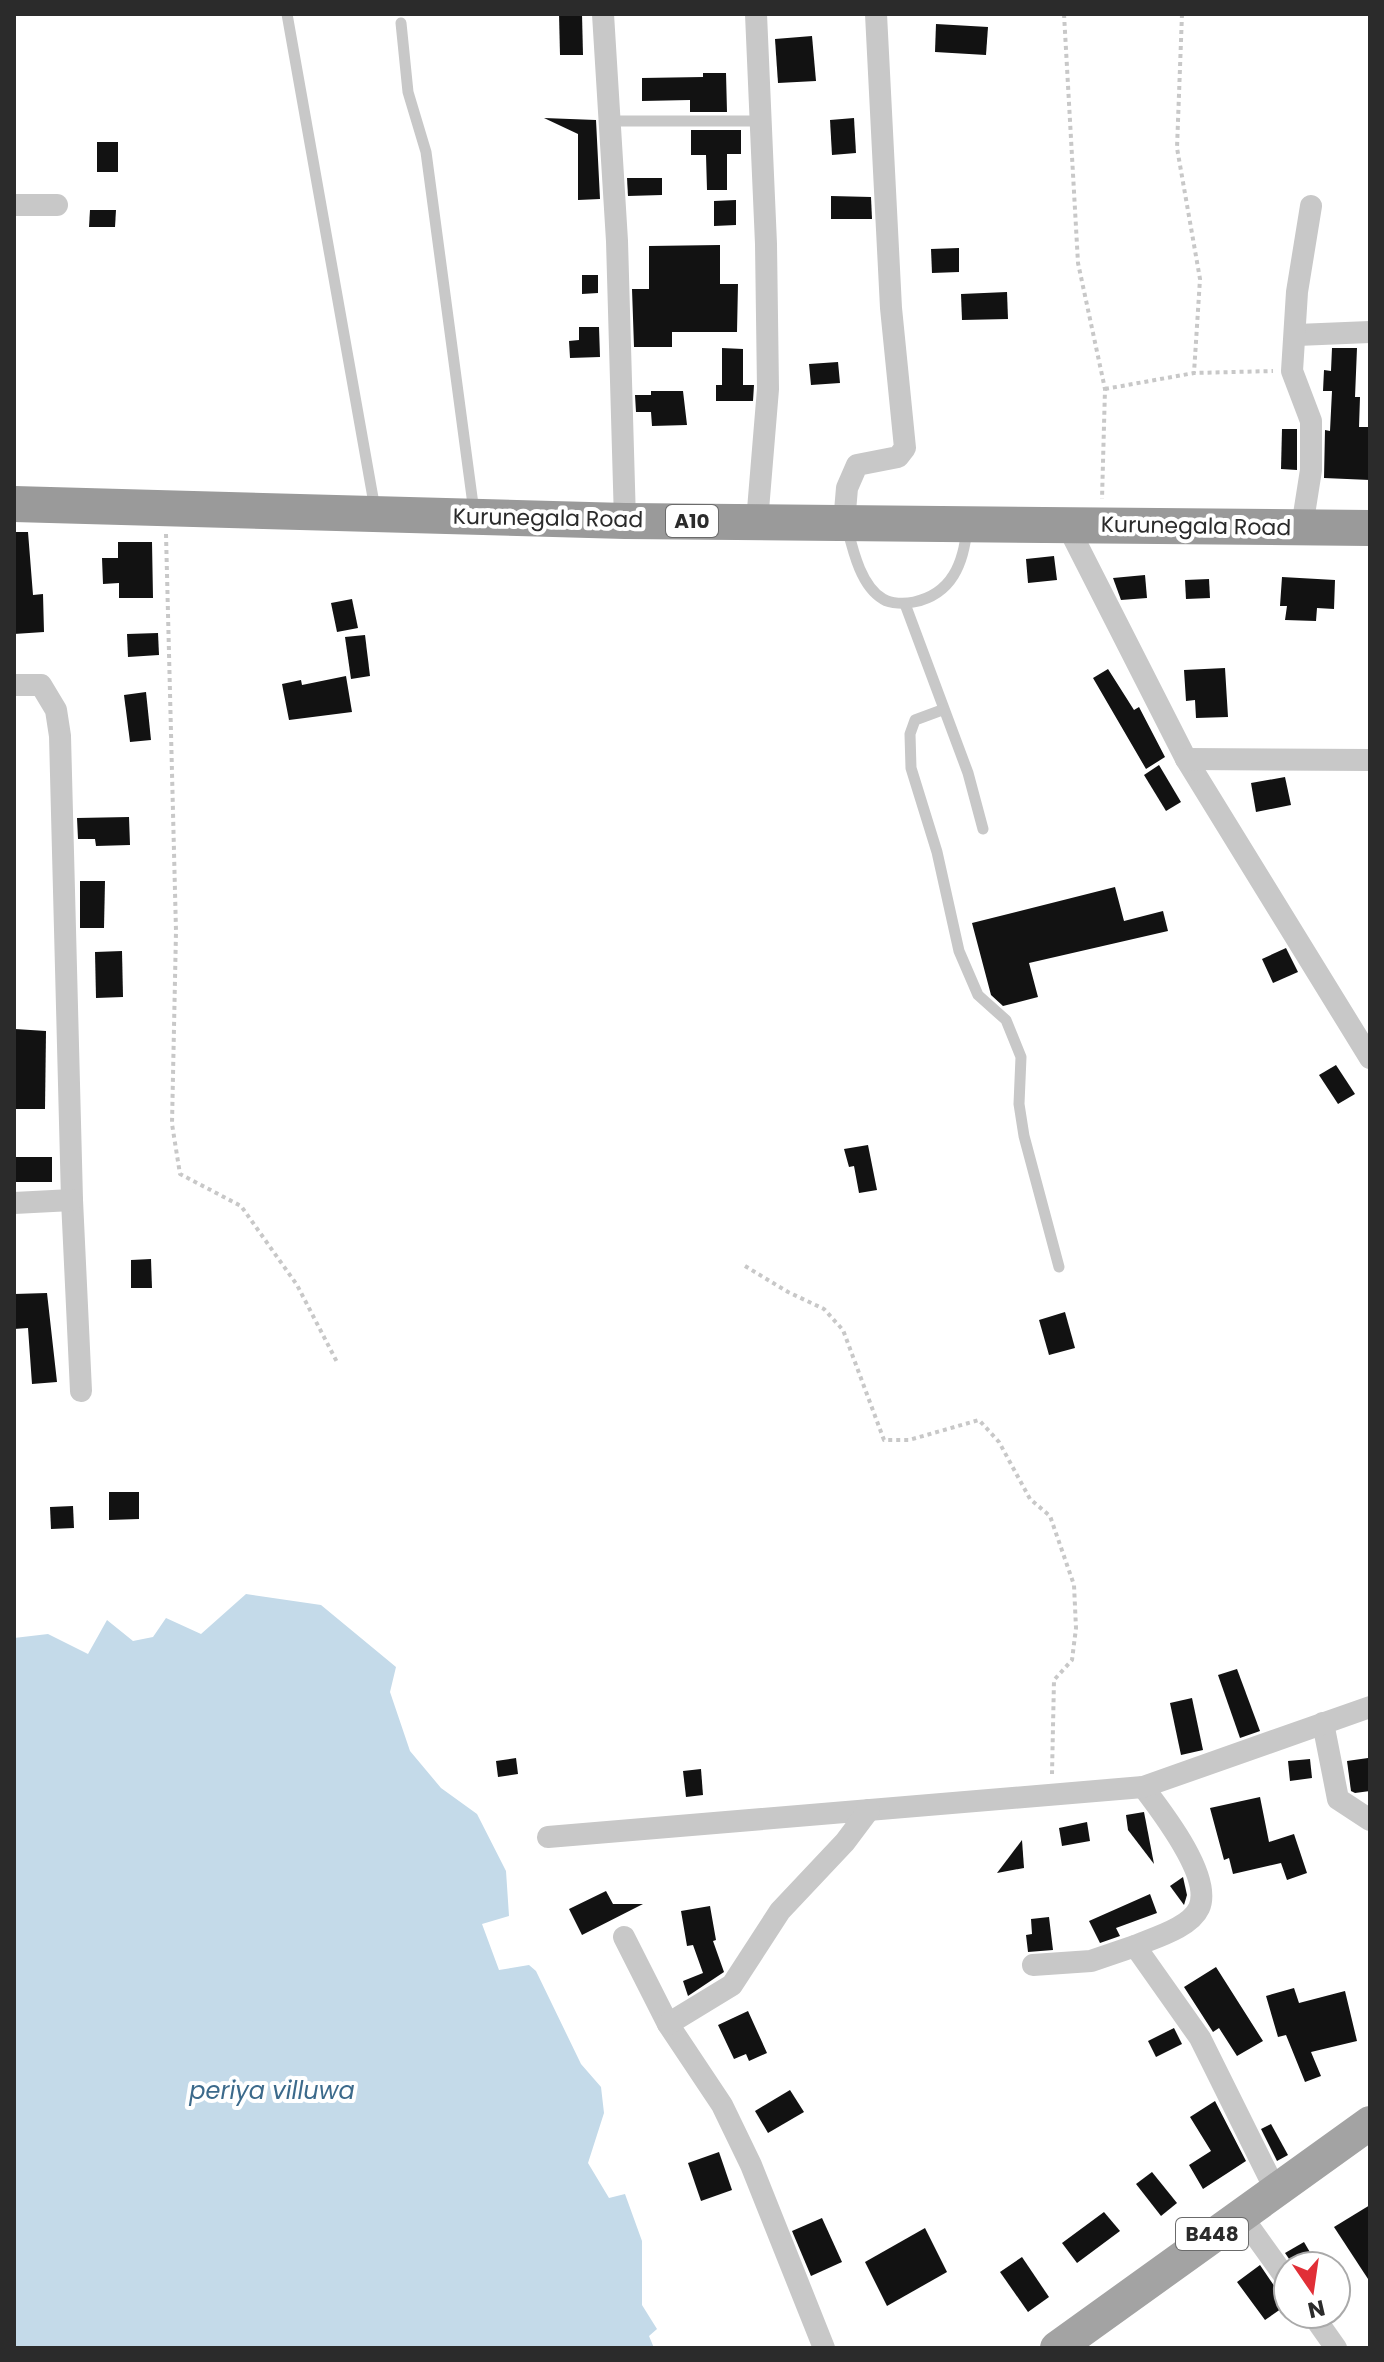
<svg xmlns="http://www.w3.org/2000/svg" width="1384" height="2362" font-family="Poppins,sans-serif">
	<rect width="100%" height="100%" fill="#fff"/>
	<polygon fill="#c4dae9" points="246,1594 321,1605 396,1667 390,1692 410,1751 441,1788 477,1814 506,1871 509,1916 482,1924 499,1970 529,1965 536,1971 581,2064 601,2087 604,2113 588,2163 609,2198 625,2194 642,2241 642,2305 657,2329 649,2336 654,2348 14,2348 14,1638 48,1634 88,1654 107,1620 133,1641 153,1637 166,1618 201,1634"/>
	<g fill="#121212">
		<polygon points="559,14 582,14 583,55 560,55"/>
		<polygon points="936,24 988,27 986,55 935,52"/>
		<polygon points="812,36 816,81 778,83 775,39"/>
		<polygon points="703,73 726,73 727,112 690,112 690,100 642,101 642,78 703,77"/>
		<polygon points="544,118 596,120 600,199 578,200 578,134"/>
		<polygon points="854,118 856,153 832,155 830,120"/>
		<polygon points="691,130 741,130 741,154 727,154 727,190 707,190 706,155 691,155"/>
		<rect x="97" y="142" width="21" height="30"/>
		<polygon points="627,178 662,178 662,195 628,196"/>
		<polygon points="831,196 871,197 872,219 831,219"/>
		<polygon points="736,200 736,225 714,226 714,201"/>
		<polygon points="90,210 116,210 115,227 89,227"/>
		<polygon points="720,245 720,284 738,284 737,332 672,332 672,347 634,347 632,289 649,289 649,246"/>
		<polygon points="959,248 959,272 932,273 931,249"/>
		<polygon points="582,275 598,275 598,293 582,294"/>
		<polygon points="1007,292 1008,319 962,320 961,294"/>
		<polygon points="579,327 599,327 600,357 570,358 569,341 579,340"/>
		<polygon points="722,348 743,349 743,385 754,385 753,401 716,401 716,385 722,385"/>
		<polygon points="1332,348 1357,348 1355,397 1360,397 1359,427 1370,427 1370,480 1324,478 1325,430 1330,431 1332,391 1323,391 1324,370 1331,371"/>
		<polygon points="838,362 840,383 811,385 809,364"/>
		<polygon points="651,391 683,391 687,425 652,426 651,412 636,412 635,395 651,395"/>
		<polygon points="1282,429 1297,429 1297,470 1281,469"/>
		<polygon points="14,532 28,532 33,595 43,594 44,632 14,634"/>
		<polygon points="118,542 152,542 153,598 119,598 119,583 103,584 102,558 118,558"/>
		<polygon points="1054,556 1057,580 1028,583 1026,559"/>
		<polygon points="1145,575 1147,598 1121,600 1113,578"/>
		<polygon points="1282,577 1335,580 1334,609 1317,608 1316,621 1285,620 1287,606 1280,606"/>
		<polygon points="1209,579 1210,598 1186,599 1185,580"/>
		<polygon points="352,599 358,628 337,632 331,603"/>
		<polygon points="158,633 159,655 128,657 127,634"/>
		<polygon points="365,635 370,676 351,679 345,637"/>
		<polygon points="1225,668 1228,717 1196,718 1195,700 1186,701 1184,670"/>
		<polygon points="1108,669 1134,710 1139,707 1165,757 1146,769 1093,678"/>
		<polygon points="346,676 352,712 289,720 282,684 301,680 302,685"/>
		<polygon points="146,692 151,740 130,742 124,695"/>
		<polygon points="1159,765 1181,802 1166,811 1144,775"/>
		<polygon points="1285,777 1291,805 1256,812 1251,783"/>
		<polygon points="129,817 130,845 96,846 95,839 78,839 77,818"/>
		<polygon points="80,881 105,881 104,928 80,928"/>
		<polygon points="1115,887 1124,921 1163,911 1168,931 1029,963 1038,997 1003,1006 991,995 972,923"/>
		<polygon points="1286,948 1298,972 1273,983 1262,959"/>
		<polygon points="122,951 123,997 96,998 95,952"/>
		<polygon points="15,1029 46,1031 45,1109 14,1109"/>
		<polygon points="1336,1065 1355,1094 1338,1104 1319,1075"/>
		<polygon points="868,1145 877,1190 859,1193 854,1166 849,1167 844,1149"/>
		<rect x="14" y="1157" width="38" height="25"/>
		<polygon points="151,1259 152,1288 131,1288 131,1260"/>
		<polygon points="47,1293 57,1382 32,1384 28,1328 14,1329 14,1294"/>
		<polygon points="1065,1312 1075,1348 1049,1355 1039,1320"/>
		<polygon points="109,1492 139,1492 139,1519 109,1520"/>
		<polygon points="73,1506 74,1528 51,1529 50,1507"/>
		<polygon points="1237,1669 1260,1731 1240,1738 1218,1675"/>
		<polygon points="1192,1698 1203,1750 1181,1755 1170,1703"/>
		<polygon points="516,1758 518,1774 498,1777 496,1761"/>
		<polygon points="1368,1758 1370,1791 1355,1793 1351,1791 1347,1761"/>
		<polygon points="1310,1759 1312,1778 1290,1781 1288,1761"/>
		<polygon points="701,1769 703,1795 686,1797 683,1771"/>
		<polygon points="1260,1797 1269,1842 1294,1834 1307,1873 1287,1880 1281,1863 1233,1874 1229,1858 1224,1860 1210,1808"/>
		<polygon points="1144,1812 1154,1864 1128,1830 1126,1815"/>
		<polygon points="1087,1822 1090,1841 1062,1846 1059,1828"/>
		<polygon points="1022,1840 1024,1868 997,1873"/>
		<polygon points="1183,1877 1187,1895 1184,1905 1170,1886"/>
		<polygon points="606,1891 613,1904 643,1904 582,1935 569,1909"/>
		<polygon points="1150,1894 1157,1913 1116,1928 1120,1936 1100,1943 1089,1921"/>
		<polygon points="710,1906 716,1940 713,1941 724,1972 688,1996 683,1981 703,1973 693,1945 687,1946 681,1911"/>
		<polygon points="1049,1917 1053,1950 1028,1952 1026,1935 1032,1934 1031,1919"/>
		<polygon points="1216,1967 1263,2041 1237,2056 1219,2028 1213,2032 1184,1987"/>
		<polygon points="1294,1988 1299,2003 1345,1991 1357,2041 1311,2052 1321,2076 1305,2082 1286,2035 1278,2037 1266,1996"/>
		<polygon points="748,2011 767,2053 749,2061 746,2054 734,2059 718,2025"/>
		<polygon points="1174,2028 1182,2044 1156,2057 1148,2041"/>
		<polygon points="790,2090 804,2112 768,2133 755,2111"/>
		<polygon points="1215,2101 1246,2161 1203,2189 1189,2165 1211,2151 1190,2117"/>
		<polygon points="1271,2124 1288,2155 1277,2161 1261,2129"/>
		<polygon points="719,2152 732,2190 701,2201 688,2163"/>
		<polygon points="1152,2172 1177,2203 1161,2216 1136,2184"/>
		<polygon points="1370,2205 1370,2282 1334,2227"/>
		<polygon points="1104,2212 1120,2231 1077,2263 1062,2243"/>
		<polygon points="822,2218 842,2262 811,2276 792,2231"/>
		<polygon points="925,2228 947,2272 887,2306 865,2262"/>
		<polygon points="1304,2242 1318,2266 1294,2266 1285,2253"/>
		<polygon points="1022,2257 1049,2297 1028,2312 1000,2272"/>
		<polygon points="1260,2265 1277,2290 1288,2295 1288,2304 1265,2320 1237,2282"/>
	</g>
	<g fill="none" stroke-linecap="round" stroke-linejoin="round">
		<g stroke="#c8c8c8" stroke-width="4" stroke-dasharray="4 4" stroke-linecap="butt">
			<polyline points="1064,14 1078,263 1105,389 1102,499"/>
			<polyline points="1182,14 1177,148 1200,279 1194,373"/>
			<polyline points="1105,389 1194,373 1273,371"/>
			<polyline points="166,534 176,931 172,1124 180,1174 241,1206 297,1285 338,1364"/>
			<polyline points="745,1266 788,1292 824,1309 843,1330 884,1440 909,1440 979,1420 999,1442 1030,1499 1050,1516 1074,1585 1076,1628 1072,1660 1054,1680 1052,1774"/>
		</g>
		<g stroke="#c8c8c8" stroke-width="11">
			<polyline points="287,14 375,509"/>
			<polyline points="401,23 408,92 426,152 474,512"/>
			<polyline points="610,121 761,121"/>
			<path d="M847 527C853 551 861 586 883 599 891 604 905 604 914 602 952 594 964 563 967 527"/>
			<polyline points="905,604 968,773 983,829"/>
			<polyline points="942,710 915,720 910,734 911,768 937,852 959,951 978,995 1006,1020 1021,1057 1019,1104 1024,1136 1059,1267"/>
		</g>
		<g stroke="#c8c8c8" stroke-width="22">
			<polyline points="603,14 617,241 625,521"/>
			<polyline points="756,14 766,244 768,389 757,522"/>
			<polyline points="14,205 57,205"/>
			<polyline points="1297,335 1370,332"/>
			<polyline points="844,523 847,488 857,465 898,457 905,448 891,308 876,14"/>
			<polyline points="1067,525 1186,759 1370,1058"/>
			<polyline points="1302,527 1311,470 1311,421 1292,371 1297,292 1311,206"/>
			<polyline points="14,685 41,685 56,710 60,736 72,1200 81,1391"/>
			<polyline points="1186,759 1370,760"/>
			<polyline points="14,1203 72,1200"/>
			<polyline points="1323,1723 1338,1799 1370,1820"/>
			<path d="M1143 1787C1162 1812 1213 1877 1199 1908 1190 1928 1153 1938 1135 1946L1200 2038 1275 2189"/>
			<polyline points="548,1837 1143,1787 1370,1707"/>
			<polyline points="624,1937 668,2024 722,2105 751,2165 824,2348"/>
			<polyline points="1033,1965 1091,1961 1135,1946"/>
			<polyline points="668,2024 732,1985 780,1911 845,1842 869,1810"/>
			<polyline points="1240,2214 1288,2281"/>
			<polyline points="1312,2314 1336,2348"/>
		</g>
		<polyline stroke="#a3a3a3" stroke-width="34" points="1057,2348 1370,2123"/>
		<polyline stroke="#9a9a9a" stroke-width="36" points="14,504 625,521 1370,528"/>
	</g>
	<g text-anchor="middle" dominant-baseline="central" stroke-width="8" stroke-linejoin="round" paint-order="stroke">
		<g fill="#fff" stroke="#6b6b6b" stroke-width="2">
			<rect x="666" y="505" width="52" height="32" rx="6"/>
			<rect x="1176" y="2218" width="72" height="32" rx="6"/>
		</g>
		<g font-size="20" font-weight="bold" fill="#2b2b2b">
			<text x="692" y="521">A10</text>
			<text x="1212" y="2234">B448</text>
		</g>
		<g font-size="22" fill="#2b2b2b" stroke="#fff">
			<text transform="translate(548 518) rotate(1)">Kurunegala Road</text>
			<text transform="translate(1196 526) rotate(1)">Kurunegala Road</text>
		</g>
		<g font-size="24" font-style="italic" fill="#3c6a8b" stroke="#fff">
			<text x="272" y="2090">periya villuwa</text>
		</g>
	</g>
	<rect width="1384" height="2362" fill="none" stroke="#2b2b2b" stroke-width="32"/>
	<g transform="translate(1312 2290) rotate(167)"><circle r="38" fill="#ffffff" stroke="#aaaaaa" stroke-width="2"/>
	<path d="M0-6L14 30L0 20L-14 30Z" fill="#e12f37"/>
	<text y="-12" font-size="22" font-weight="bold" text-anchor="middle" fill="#2b2b2b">N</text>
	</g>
</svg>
